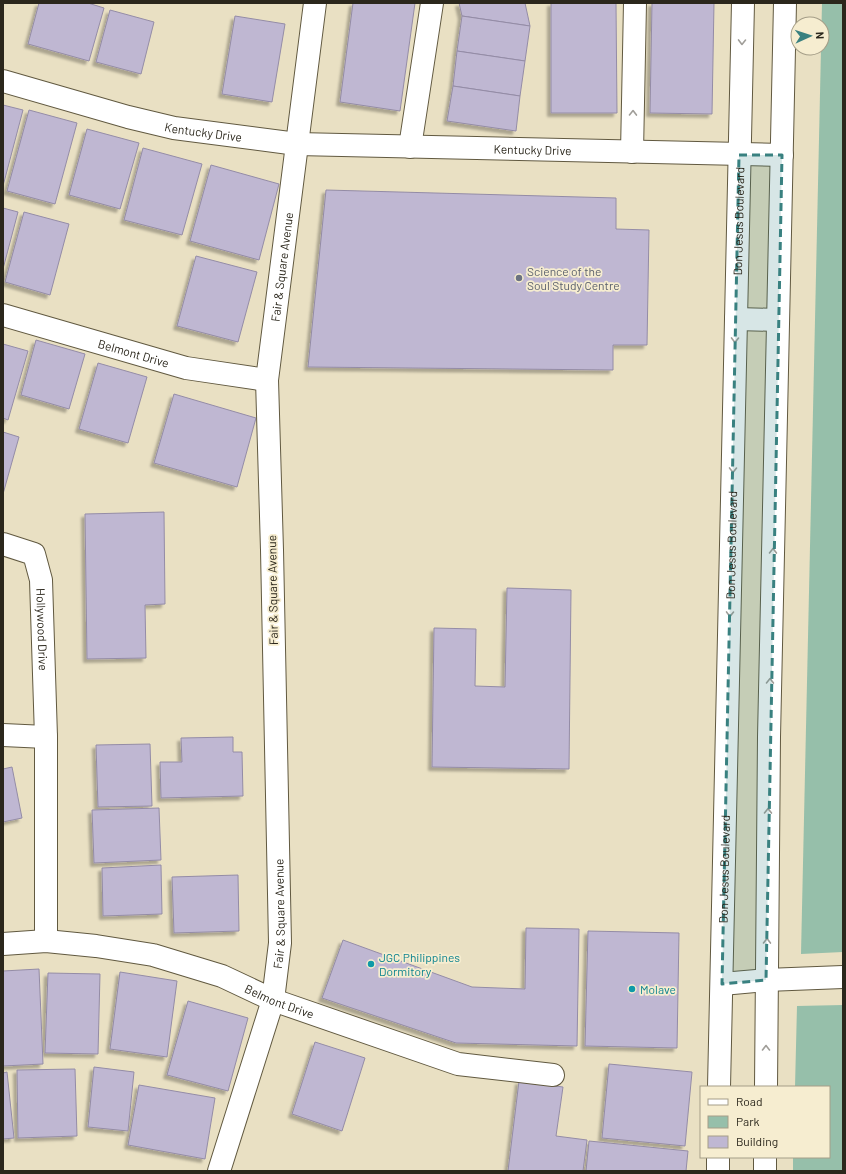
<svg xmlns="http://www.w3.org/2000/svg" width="846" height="1174" font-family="Barlow,sans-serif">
	<defs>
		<filter id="shadow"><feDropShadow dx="-3.5" dy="3.5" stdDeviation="1" flood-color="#0004"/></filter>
	</defs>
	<rect width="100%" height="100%" fill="#e9e0c3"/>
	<g fill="#96bfaa">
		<polygon points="822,3 843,3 843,952 801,954"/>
		<polygon points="843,1005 843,1171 793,1171 793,1157 829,1157 829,1087 795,1087 797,1006"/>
	</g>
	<g fill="#bfb7d2" stroke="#948ca6" filter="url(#shadow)">
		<polygon points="39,3 88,3 104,8 89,61 28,44"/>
		<polygon points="353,3 415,3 400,111 340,102"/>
		<polygon points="459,3 525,3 530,26 462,16"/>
		<polygon points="551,3 616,3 617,113 551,113"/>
		<polygon points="652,3 714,3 712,114 650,113"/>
		<polygon points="110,10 154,22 141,74 96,62"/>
		<polygon points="235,16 285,24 272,102 222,94"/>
		<polygon points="462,16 530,26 525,61 457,51"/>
		<polygon points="457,51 525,61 520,96 453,86"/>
		<polygon points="453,86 520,96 516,131 447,121"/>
		<polygon points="3,105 23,110 3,186"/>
		<polygon points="29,110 77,123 55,204 7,191"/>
		<polygon points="87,129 139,143 120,209 69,195"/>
		<polygon points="143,148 202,164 182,235 124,220"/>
		<polygon points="211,165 279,184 259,260 190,241"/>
		<polygon points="326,190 616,198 616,229 649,230 647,345 613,345 613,370 308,367"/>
		<polygon points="3,208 18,212 3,269"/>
		<polygon points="24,212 69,224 50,295 5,282"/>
		<polygon points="196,256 257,272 238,342 177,326"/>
		<polygon points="36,340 85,354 69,409 21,395"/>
		<polygon points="3,344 28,351 8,420 3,418"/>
		<polygon points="98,363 147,377 128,443 79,429"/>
		<polygon points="174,394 256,418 237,487 154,463"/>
		<polygon points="3,432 19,437 3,494"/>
		<polygon points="164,512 165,604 145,605 146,658 87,659 85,514"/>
		<polygon points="507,588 571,590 569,769 432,767 434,628 476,629 475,686 505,687"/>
		<polygon points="233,737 233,752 242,752 243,796 161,798 160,762 182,762 181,738"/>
		<polygon points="150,744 152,806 98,807 96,745"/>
		<polygon points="12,767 22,818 3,822 3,769"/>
		<polygon points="159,808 161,860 94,863 92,810"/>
		<polygon points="161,865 162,914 103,916 102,868"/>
		<polygon points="238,875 239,931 174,933 172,877"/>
		<polygon points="526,928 579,929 577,1046 456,1043 322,998 343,940 472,987 525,989"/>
		<polygon points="588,931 679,933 677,1048 585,1046"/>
		<polygon points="39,969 43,1064 3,1066 3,971"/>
		<polygon points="120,972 177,981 167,1057 110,1049"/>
		<polygon points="48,973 100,974 98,1054 45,1053"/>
		<polygon points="188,1001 248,1018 228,1091 167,1075"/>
		<polygon points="315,1042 365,1058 342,1131 292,1114"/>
		<polygon points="609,1064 692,1072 685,1146 602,1138"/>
		<polygon points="94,1067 134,1072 128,1131 88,1127"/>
		<polygon points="75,1069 77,1136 18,1138 17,1070"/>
		<polygon points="7,1072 14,1138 3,1139 3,1073"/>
		<polygon points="519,1081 563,1087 556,1136 587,1140 583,1171 508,1171"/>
		<polygon points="139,1085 215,1098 205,1159 128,1145"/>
		<polygon points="589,1141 688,1151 686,1171 586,1171"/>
	</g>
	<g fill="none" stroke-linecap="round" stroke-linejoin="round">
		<defs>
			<g id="minor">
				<path id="s1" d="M3 81 128 117 174 128 297 144 782 155"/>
				<polyline points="410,147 432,3"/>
				<polyline points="632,152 635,3"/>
				<path id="s2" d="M3 315 186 368 267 380"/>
				<path id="s3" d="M3 544 34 554 41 580 46 737V941"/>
				<polyline points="3,735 46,737"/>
				<path id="s4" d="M3 944 46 941 96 946 153 955 222 976 273 1000 458 1064 553 1075"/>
				<polyline points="722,984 766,980 843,977"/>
				<path id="s5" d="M219 1171 273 1000 280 943 272 550 267 380 315 3"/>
			</g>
			<g id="tertiary">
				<polyline points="736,319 778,320"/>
				<path id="s6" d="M719 1087 743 3"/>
				<polyline points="766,1087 769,737 785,3"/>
				<polyline points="718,1171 718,1157"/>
				<polyline points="765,1171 765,1157"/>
			</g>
		</defs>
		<use href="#minor" stroke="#615940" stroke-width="24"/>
		<use href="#tertiary" stroke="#615940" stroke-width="24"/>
		<use href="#minor" stroke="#fff" stroke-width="22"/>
		<use href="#tertiary" stroke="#fff" stroke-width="22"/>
	</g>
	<defs><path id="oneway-chevron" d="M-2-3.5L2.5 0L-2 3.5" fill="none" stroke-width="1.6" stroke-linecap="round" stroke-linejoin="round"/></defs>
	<g stroke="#a09e99">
		<use href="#oneway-chevron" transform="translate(742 42) rotate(91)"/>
		<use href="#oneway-chevron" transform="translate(633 113) rotate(-89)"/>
		<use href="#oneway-chevron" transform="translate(735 340) rotate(91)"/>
		<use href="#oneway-chevron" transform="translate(733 470) rotate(91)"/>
		<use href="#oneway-chevron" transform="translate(773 551) rotate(-89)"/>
		<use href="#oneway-chevron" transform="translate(730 614) rotate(91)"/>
		<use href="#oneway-chevron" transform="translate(770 681) rotate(-89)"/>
		<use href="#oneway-chevron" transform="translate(768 811) rotate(-89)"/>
		<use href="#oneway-chevron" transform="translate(767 941) rotate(-89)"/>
		<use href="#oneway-chevron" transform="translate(766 1048) rotate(-90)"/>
	</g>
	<path fill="#398180" fill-opacity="0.2" stroke="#398180" stroke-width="3" stroke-dasharray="8 5" stroke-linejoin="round" d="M739 155H782L766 980 722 984Z"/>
	<circle fill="#6b7280" stroke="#f6edd0" stroke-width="1.5" cx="519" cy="278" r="4"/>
	<g fill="#0f9aa8" stroke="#f6edd0" stroke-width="1.5">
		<circle cx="371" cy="964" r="4"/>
		<circle cx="632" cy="989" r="4"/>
	</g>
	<g text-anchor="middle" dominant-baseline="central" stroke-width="3.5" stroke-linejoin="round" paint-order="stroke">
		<g font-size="12" fill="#2b271c" stroke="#f6edd0">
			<text stroke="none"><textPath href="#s1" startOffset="207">Kentucky Drive</textPath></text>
			<text stroke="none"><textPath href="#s1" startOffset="537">Kentucky Drive</textPath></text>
			<text stroke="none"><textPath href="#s6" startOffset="866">Don Jesus Boulevard</textPath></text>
			<text stroke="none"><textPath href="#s5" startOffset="914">Fair &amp; Square Avenue</textPath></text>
			<text stroke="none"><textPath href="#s2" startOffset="136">Belmont Drive</textPath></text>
			<text stroke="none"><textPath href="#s6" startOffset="542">Don Jesus Boulevard</textPath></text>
			<text transform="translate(272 590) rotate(-91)">Fair &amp; Square Avenue</text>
			<text stroke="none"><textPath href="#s3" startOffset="109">Hollywood Drive</textPath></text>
			<text stroke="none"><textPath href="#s6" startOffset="218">Don Jesus Boulevard</textPath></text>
			<text stroke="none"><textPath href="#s5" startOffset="266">Fair &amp; Square Avenue</textPath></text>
			<text stroke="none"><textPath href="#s4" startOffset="286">Belmont Drive</textPath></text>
		</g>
		<g font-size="12" fill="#5b616d" stroke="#f6edd0" text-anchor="start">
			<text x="527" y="271">Science of the<tspan x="527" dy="14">Soul Study Centre</tspan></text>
		</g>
		<g font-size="12" fill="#0d838f" stroke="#f6edd0" text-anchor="start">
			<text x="379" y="957">JGC Philippines<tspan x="379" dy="14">Dormitory</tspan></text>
			<text x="640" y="989">Molave</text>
		</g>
	</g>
	<rect width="846" height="1174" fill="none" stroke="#2b271c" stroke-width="8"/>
	<rect x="700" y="1086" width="130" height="72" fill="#f6edd0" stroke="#a59e88"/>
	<rect x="708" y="1099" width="20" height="6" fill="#ffffff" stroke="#a59e88"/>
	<text x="736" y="1106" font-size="12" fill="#2b271c">Road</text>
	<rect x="708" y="1116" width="20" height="12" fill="#96bfaa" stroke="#a59e88"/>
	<text x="736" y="1126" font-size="12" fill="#2b271c">Park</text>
	<rect x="708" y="1136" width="20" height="12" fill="#bfb7d2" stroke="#a59e88"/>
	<text x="736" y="1146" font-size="12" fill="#2b271c">Building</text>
	<g transform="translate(810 36) rotate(87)"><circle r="19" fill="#f6edd0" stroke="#a59e88"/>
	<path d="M0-3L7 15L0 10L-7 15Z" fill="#398180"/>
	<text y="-6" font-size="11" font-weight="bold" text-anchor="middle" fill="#2b271c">N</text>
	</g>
</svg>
